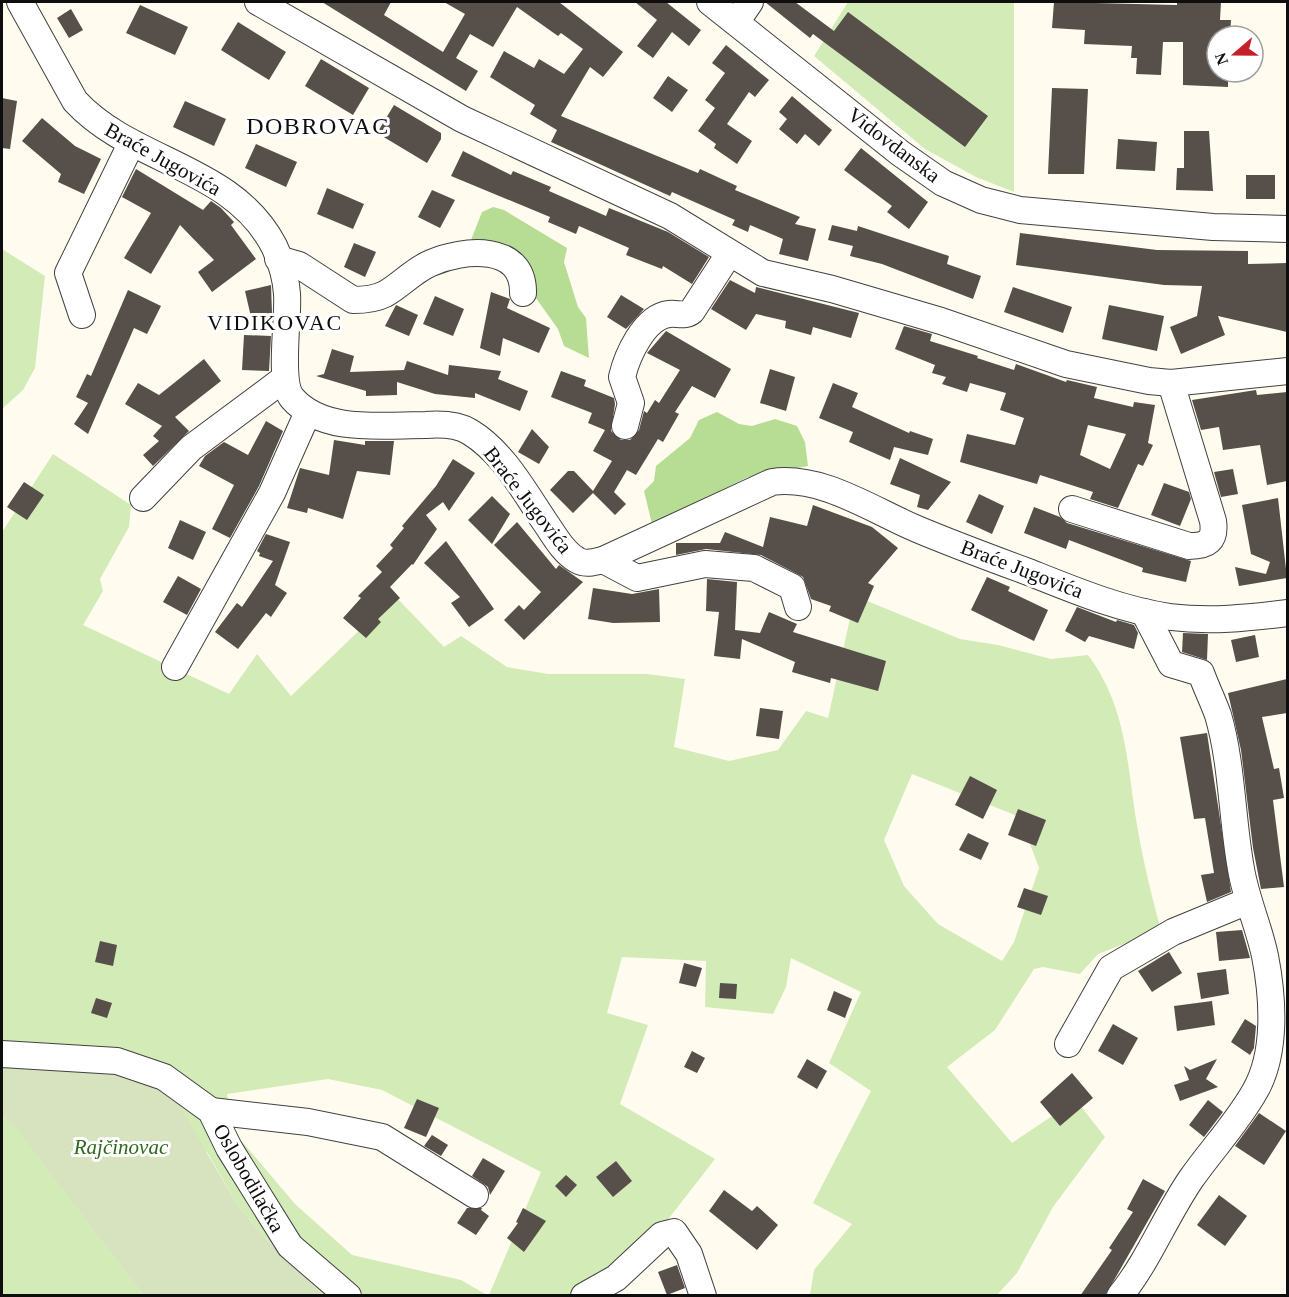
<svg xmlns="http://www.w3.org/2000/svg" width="1289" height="1297" font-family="'Times New Roman',serif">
	<rect width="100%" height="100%" fill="#fffcef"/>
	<g fill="#d3ebb7" fill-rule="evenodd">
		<polygon points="848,2 1014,2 1014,192 976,177 925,149 814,56"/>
		<polygon points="2,249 45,276 35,368 23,390 2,409"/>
		<path d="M53 454 131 505 129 527 100 579 103 591 83 625 229 694 257 654 291 696 395 596 444 647 461 636 507 667 548 674H647L685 679 674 747 729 761 778 750 806 711 828 718 855 596 960 639 998 645 1051 659 1088 655C1121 699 1126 746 1133 799 1139 843 1149 887 1161 930L1098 954 1080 974 1043 967 1034 969 995 1030 947 1067 1012 1143 1076 1100 1105 1137 1053 1207 1017 1273 997 1295H810L814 1270 852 1224 813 1203 871 1091 829 1063 861 992 791 958 786 987 773 1014 705 1007 706 961 622 957 607 1013 648 1025 620 1104 715 1159 659 1231 599 1295H489L541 1172 382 1090 328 1079 227 1094 234 1132 295 1204 352 1255 461 1280 487 1295H323L268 1241 238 1206 207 1152 2 1062V532ZM912 774 1020 817 1039 868 1014 942 1002 961 938 924 904 886 884 840Z"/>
		<polygon points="2,1116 13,1123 143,1295 2,1295"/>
	</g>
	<g fill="#b7dd95">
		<polygon points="493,207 504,210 567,248 564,262 578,307 586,318 589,358 564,346 558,329 533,294 505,247 471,240 482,212"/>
		<polygon points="717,412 739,424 752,426 775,419 797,426 805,442 808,466 748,477 652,524 644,491 654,481 656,466 690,438 699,420"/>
	</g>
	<polygon fill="#d7e2bf" points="2,1062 135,1071 174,1097 238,1206 268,1241 323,1295 143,1295 13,1124 2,1116"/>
	<g fill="#574f4a" fill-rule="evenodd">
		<polygon points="322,2 391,2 384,15 443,52 465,14 444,2 559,2 623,52 603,77 590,67 561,116 698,173 700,169 737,186 735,190 800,217 795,224 816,229 808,261 779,254 783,239 750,225 748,232 732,225 735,220 672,192 670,196 551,142 557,130 530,114 535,105 490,77 504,51 534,68 539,59 564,74 583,49 561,33 558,36 517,7 493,47 470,34 456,58 478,71 466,91"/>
		<polygon points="635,2 666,2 701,30 689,46 672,32 653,58 637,46 657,20"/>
		<polygon points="765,2 795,2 834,31 848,12 988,116 965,147 813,34 810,38"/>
		<polygon points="1054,2 1177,5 1177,2 1221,2 1220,20 1231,20 1230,36 1217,36 1217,72 1228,72 1228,87 1183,85 1183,42 1163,42 1161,75 1136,74 1137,58 1131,58 1132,46 1084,44 1085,30 1052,28"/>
		<polygon points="140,5 188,27 175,55 126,33"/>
		<polygon points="71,9 83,30 69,38 57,18"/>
		<polygon points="238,22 286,52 269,80 221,50"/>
		<polygon points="726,45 769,80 755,97 749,92 727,124 752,141 737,164 714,148 716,144 698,131 715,108 705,100 725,73 712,63"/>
		<polygon points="321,59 369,88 353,115 305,86"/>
		<polygon points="668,76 688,90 672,112 653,98"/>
		<polygon points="1052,88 1088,89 1084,174 1048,174"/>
		<polygon points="792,96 832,130 819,146 805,134 797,144 779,129 787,119 779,112"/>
		<polygon points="2,98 17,101 10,149 2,148"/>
		<polygon points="185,101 226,119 214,146 173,127"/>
		<polygon points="394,105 441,133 441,139 427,163 377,133"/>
		<polygon points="42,118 75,146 101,159 84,194 58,182 61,174 22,141"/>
		<polygon points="1184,131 1209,131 1213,191 1176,190 1177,168 1184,168"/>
		<polygon points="1118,139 1157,142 1155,171 1116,169"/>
		<polygon points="256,144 297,162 286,187 245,168"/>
		<polygon points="861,148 928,202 909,229 887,212 892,206 844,170"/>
		<polygon points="463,151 511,175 513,171 551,187 549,191 606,216 609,208 668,232 709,257 692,284 663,266 662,269 626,255 629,248 579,226 576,234 548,222 550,217 451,176"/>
		<polygon points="136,169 203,210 211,201 221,208 234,222 231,225 256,259 212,292 198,272 214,260 180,225 151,274 124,258 151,213 122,197"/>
		<rect x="1246" y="175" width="29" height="24"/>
		<polygon points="327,188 364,204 353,229 317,214"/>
		<polygon points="432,190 455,200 440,228 418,217"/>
		<polygon points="832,225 857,231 858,226 949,256 947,264 981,276 973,299 882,264 850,256 853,246 828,240"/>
		<polygon points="1020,233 1157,250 1248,251 1248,264 1287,263 1287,332 1218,316 1225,335 1181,354 1170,327 1197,316 1202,286 1164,285 1016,265"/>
		<polygon points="354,243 376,252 365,277 344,267"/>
		<polygon points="730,280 755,293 756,287 859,313 851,338 813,327 811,335 785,328 786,321 756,314 746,330 711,309"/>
		<polygon points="271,285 272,313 251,317 245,291"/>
		<polygon points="1013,287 1072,307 1063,333 1004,312"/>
		<polygon points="128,290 161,306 147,334 134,328 88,434 74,424 88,403 76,397 87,374 91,376"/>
		<polygon points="491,292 510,299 507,308 550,328 539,353 503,338 500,356 480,348"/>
		<polygon points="621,295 644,309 626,329 607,317"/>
		<polygon points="435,296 464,309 453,336 423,324"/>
		<polygon points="396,305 418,315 409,336 385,326"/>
		<polygon points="1109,305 1164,316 1157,351 1102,339"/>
		<path d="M904 326 932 334 930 341 978 356 977 358 1014 370 1016 364 1066 382 1067 380 1097 387 1094 398 1133 407 1134 402 1155 405 1148 443 1153 445 1143 466 1138 464 1118 508 1090 499 1093 492 1040 475 1037 484 960 462 967 434 1015 445 1024 418 1000 410 1006 393 970 383 967 392 942 384 946 377 932 373 935 365 895 349ZM1088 425 1126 434 1110 469 1080 455Z"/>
		<polygon points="666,331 731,369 715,398 692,386 675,412 679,414 663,442 658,439 636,475 627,470 614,492 626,504 615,515 593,493 573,513 550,490 568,471 574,471 593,491 612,461 593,451 605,430 588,423 592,413 551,397 561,371 586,380 584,386 614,398 615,404 611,431 621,440 630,440 639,430 644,411 647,413 655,400 659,403 680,370 647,353"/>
		<polygon points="244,335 271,336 269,371 242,370"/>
		<polygon points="332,349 354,356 350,372 404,370 407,361 448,375 449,365 501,371 498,379 528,391 520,411 475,393 475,398 435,394 397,382 397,395 366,396 366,391 316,376 324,374"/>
		<polygon points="204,359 221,381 175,417 189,431 153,466 143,455 159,441 153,436 162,426 125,404 138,383 159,395"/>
		<polygon points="770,369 795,377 786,411 760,403"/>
		<polygon points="833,383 858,393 852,407 909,433 910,431 933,439 928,455 894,447 890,460 849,442 853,432 819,418"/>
		<polygon points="1256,390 1257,395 1287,392 1287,481 1267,485 1260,445 1223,450 1219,427 1201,430 1192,400"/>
		<polygon points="266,421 283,431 259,486 230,538 212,529 234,485 199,466 205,456 224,442 248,455"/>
		<polygon points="532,429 549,447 539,464 518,452"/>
		<polygon points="334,440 365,445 365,441 394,441 390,475 357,471 343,519 308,508 307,513 287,508 300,468 329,475"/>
		<polygon points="900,458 951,482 928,510 917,507 920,495 890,484"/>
		<polygon points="453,459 475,473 449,511 443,502 426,515 437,529 413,565 412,564 390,587 400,598 378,619 381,622 366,638 343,618 361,598 358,596 382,572 376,566 393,548 390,545 404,528 402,526 436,486"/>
		<polygon points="1233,469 1238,494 1221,497 1214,472"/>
		<polygon points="24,482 44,495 27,520 7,507"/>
		<polygon points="1164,483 1189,492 1191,499 1180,526 1151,515"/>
		<polygon points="979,494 1004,506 992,534 966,522"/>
		<polygon points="492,496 510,514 492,544 468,520"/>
		<polygon points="1278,498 1287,578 1239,586 1235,567 1266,574 1270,562 1251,554 1242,505"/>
		<polygon points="813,505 872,527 898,548 868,583 874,586 858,623 829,611 831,606 811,599 803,577 761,555 706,549 676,555 676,543 720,543 725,532 763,547 770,517 807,526"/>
		<polygon points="1034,507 1060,517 1067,523 1191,561 1186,582 1142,572 1143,568 1069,540 1066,549 1024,533"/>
		<polygon points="180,520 206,532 193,560 168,548"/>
		<polygon points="517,522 556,569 559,565 583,582 524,640 504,620 519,605 524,610 541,592 494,545"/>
		<polygon points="266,534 290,542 275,585 287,593 271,617 266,613 238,649 215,632 237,603 242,607 273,561 259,556 260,553 257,551"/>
		<polygon points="446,541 494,609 469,627 451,603 460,597 424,563"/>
		<polygon points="178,576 201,589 187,615 163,602"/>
		<polygon points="987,577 1010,587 1008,591 1048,610 1034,641 971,610"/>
		<polygon points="707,579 737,582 735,630 760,633 769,612 797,624 793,632 886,661 878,691 831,678 830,683 792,672 795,662 742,639 740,659 714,656 719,612 706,611"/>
		<polygon points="593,588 632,594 659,589 660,622 613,623 588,619"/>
		<polygon points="1077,607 1116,622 1117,620 1134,625 1138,633 1134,649 1089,636 1085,642 1065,631"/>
		<polygon points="1183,633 1208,634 1207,660 1182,652"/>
		<polygon points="1255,635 1259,657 1236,662 1231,640"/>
		<polygon points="1287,679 1287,713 1262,717 1274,769 1279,768 1284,798 1273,800 1284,887 1261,889 1253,848 1241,750 1228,693"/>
		<polygon points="760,708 783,711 779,739 756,736"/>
		<polygon points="1207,733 1231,892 1207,902 1201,875 1214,873 1205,818 1194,819 1180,737"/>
		<polygon points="970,776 997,790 983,819 955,805"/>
		<polygon points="1018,809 1046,820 1036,846 1008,835"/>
		<polygon points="968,833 989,843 981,860 959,850"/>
		<polygon points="1024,888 1048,896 1041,915 1017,907"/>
		<polygon points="1242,930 1250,958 1219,961 1216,932"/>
		<polygon points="100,941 117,945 113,966 95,962"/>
		<polygon points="1169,952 1182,973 1152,992 1138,971"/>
		<polygon points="684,963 702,968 696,987 679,983"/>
		<polygon points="1226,969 1229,994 1201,999 1197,973"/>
		<polygon points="720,983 737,984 736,999 719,998"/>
		<polygon points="834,991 852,999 845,1018 827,1010"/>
		<polygon points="96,998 112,1003 107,1018 91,1013"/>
		<polygon points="1212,1001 1215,1025 1177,1031 1174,1006"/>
		<polygon points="1245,1019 1256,1026 1254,1048 1250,1055 1231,1042"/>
		<polygon points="1113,1024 1138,1038 1123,1065 1098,1051"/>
		<polygon points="692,1051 705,1058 697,1073 684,1067"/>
		<polygon points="807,1059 827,1071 817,1089 797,1077"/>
		<polygon points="1217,1059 1206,1079 1218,1087 1180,1101 1174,1085 1189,1080 1184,1066 1190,1070"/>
		<polygon points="1072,1073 1093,1098 1060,1126 1040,1102"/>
		<polygon points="417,1099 439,1108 426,1137 404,1128"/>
		<polygon points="1208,1100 1223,1112 1204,1137 1189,1125"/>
		<polygon points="1259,1113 1286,1131 1264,1165 1235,1146"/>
		<polygon points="432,1135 448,1145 441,1156 424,1146"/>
		<polygon points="483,1158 505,1171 490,1195 488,1187 472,1176"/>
		<polygon points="616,1161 632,1181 613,1197 596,1177"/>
		<polygon points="566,1175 577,1185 566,1197 555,1186"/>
		<polygon points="1143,1179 1165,1191 1105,1296 1080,1296 1112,1250 1109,1248 1133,1212 1127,1209"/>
		<polygon points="724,1190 752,1211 757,1206 778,1225 757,1250 709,1211"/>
		<polygon points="1219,1195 1247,1216 1225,1246 1197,1225"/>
		<polygon points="467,1208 482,1208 481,1210 489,1216 476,1235 457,1223"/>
		<polygon points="523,1208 546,1221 524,1252 507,1238 518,1223 516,1222"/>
		<polygon points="677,1265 685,1288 667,1295 658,1272"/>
	</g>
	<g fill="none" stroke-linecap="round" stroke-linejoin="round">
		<defs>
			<g id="minor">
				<path d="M20 2 75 101C132 163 233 166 274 246 281 261 286 279 287 294 289 318 278 381 292 398 323 434 383 425 426 425 440 424 457 424 470 432 503 452 524 491 545 522 554 535 563 552 577 560 585 565 595 562 603 560L772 482C822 475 872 510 917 529 955 545 993 559 1031 573 1076 591 1122 610 1170 617 1210 622 1248 618 1288 613"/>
				<polyline points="258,2 462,119 670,216 763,273 832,289 941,321 1066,364 1149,381 1171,383 1288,371"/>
				<polyline points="710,2 900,153 943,183 981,200 1020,210 1213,227 1288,229"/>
				<polyline points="737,21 750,2"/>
				<path d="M278 259 299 265 353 300C363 300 375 299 385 294 401 285 414 270 431 263 463 249 524 243 523 293"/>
				<polyline points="82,315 68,273 131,144"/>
				<path d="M625 426 631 403 622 377C627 356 644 317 669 314 678 313 685 317 692 311L729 254"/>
				<polyline points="143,498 191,448 285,378"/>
				<path d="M1072 509 1189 546C1207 546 1216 541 1213 521L1171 383"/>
				<polyline points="603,560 637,578 705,564 754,568 792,587 798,607"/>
				<polyline points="175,667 272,493 308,412"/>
				<polyline points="1068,1044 1111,968 1173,932 1248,901"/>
				<polyline points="2,1054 117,1061 164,1077 211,1111 229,1148 290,1246 348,1296"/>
				<polyline points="211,1111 308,1122 382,1137 475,1195"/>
				<polyline points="584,1296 616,1278 662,1235 674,1232 689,1254 703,1296"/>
				<path d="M1120 1296C1149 1260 1165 1217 1191 1179 1212 1149 1237 1123 1255 1091 1277 1053 1273 997 1265 956 1259 927 1246 899 1241 869 1232 820 1232 762 1218 715 1213 701 1206 687 1201 673L1171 664 1144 612"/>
			</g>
		</defs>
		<use href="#minor" stroke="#414141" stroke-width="28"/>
		<use href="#minor" stroke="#fff" stroke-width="26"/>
	</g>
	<g text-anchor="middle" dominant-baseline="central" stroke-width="6" stroke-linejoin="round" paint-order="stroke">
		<g font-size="21" fill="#0e0e0e" stroke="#fff">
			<text transform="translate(894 145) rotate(37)">Vidovdanska</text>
			<text transform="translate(163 159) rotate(29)">Braće Jugovića</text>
			<text transform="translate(528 500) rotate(52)">Braće Jugovića</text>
			<text transform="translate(1022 569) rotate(21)">Braće Jugovića</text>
			<text transform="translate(249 1178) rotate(60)">Oslobodilačka</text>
		</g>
		<g font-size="21" font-style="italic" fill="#2d691b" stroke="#fff">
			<text x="121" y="1147">Rajčinovac</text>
		</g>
		<g font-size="22" letter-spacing="1.5" fill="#0e0e0e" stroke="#fff">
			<text x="275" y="322">VIDIKOVAC</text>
		</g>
		<g font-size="24" letter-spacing="1.5" fill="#0e0e0e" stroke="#fff">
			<text x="318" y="126">DOBROVAC</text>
		</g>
	</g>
	<rect width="1289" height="1297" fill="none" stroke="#0e0e0e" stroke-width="6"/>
	<g transform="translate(1235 54) rotate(250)"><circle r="28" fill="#ffffff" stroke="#9f9f9f" stroke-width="1.5"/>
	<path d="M0-4.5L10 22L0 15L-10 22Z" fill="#c5202a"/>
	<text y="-9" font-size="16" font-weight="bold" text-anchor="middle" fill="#0e0e0e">N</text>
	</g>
</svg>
